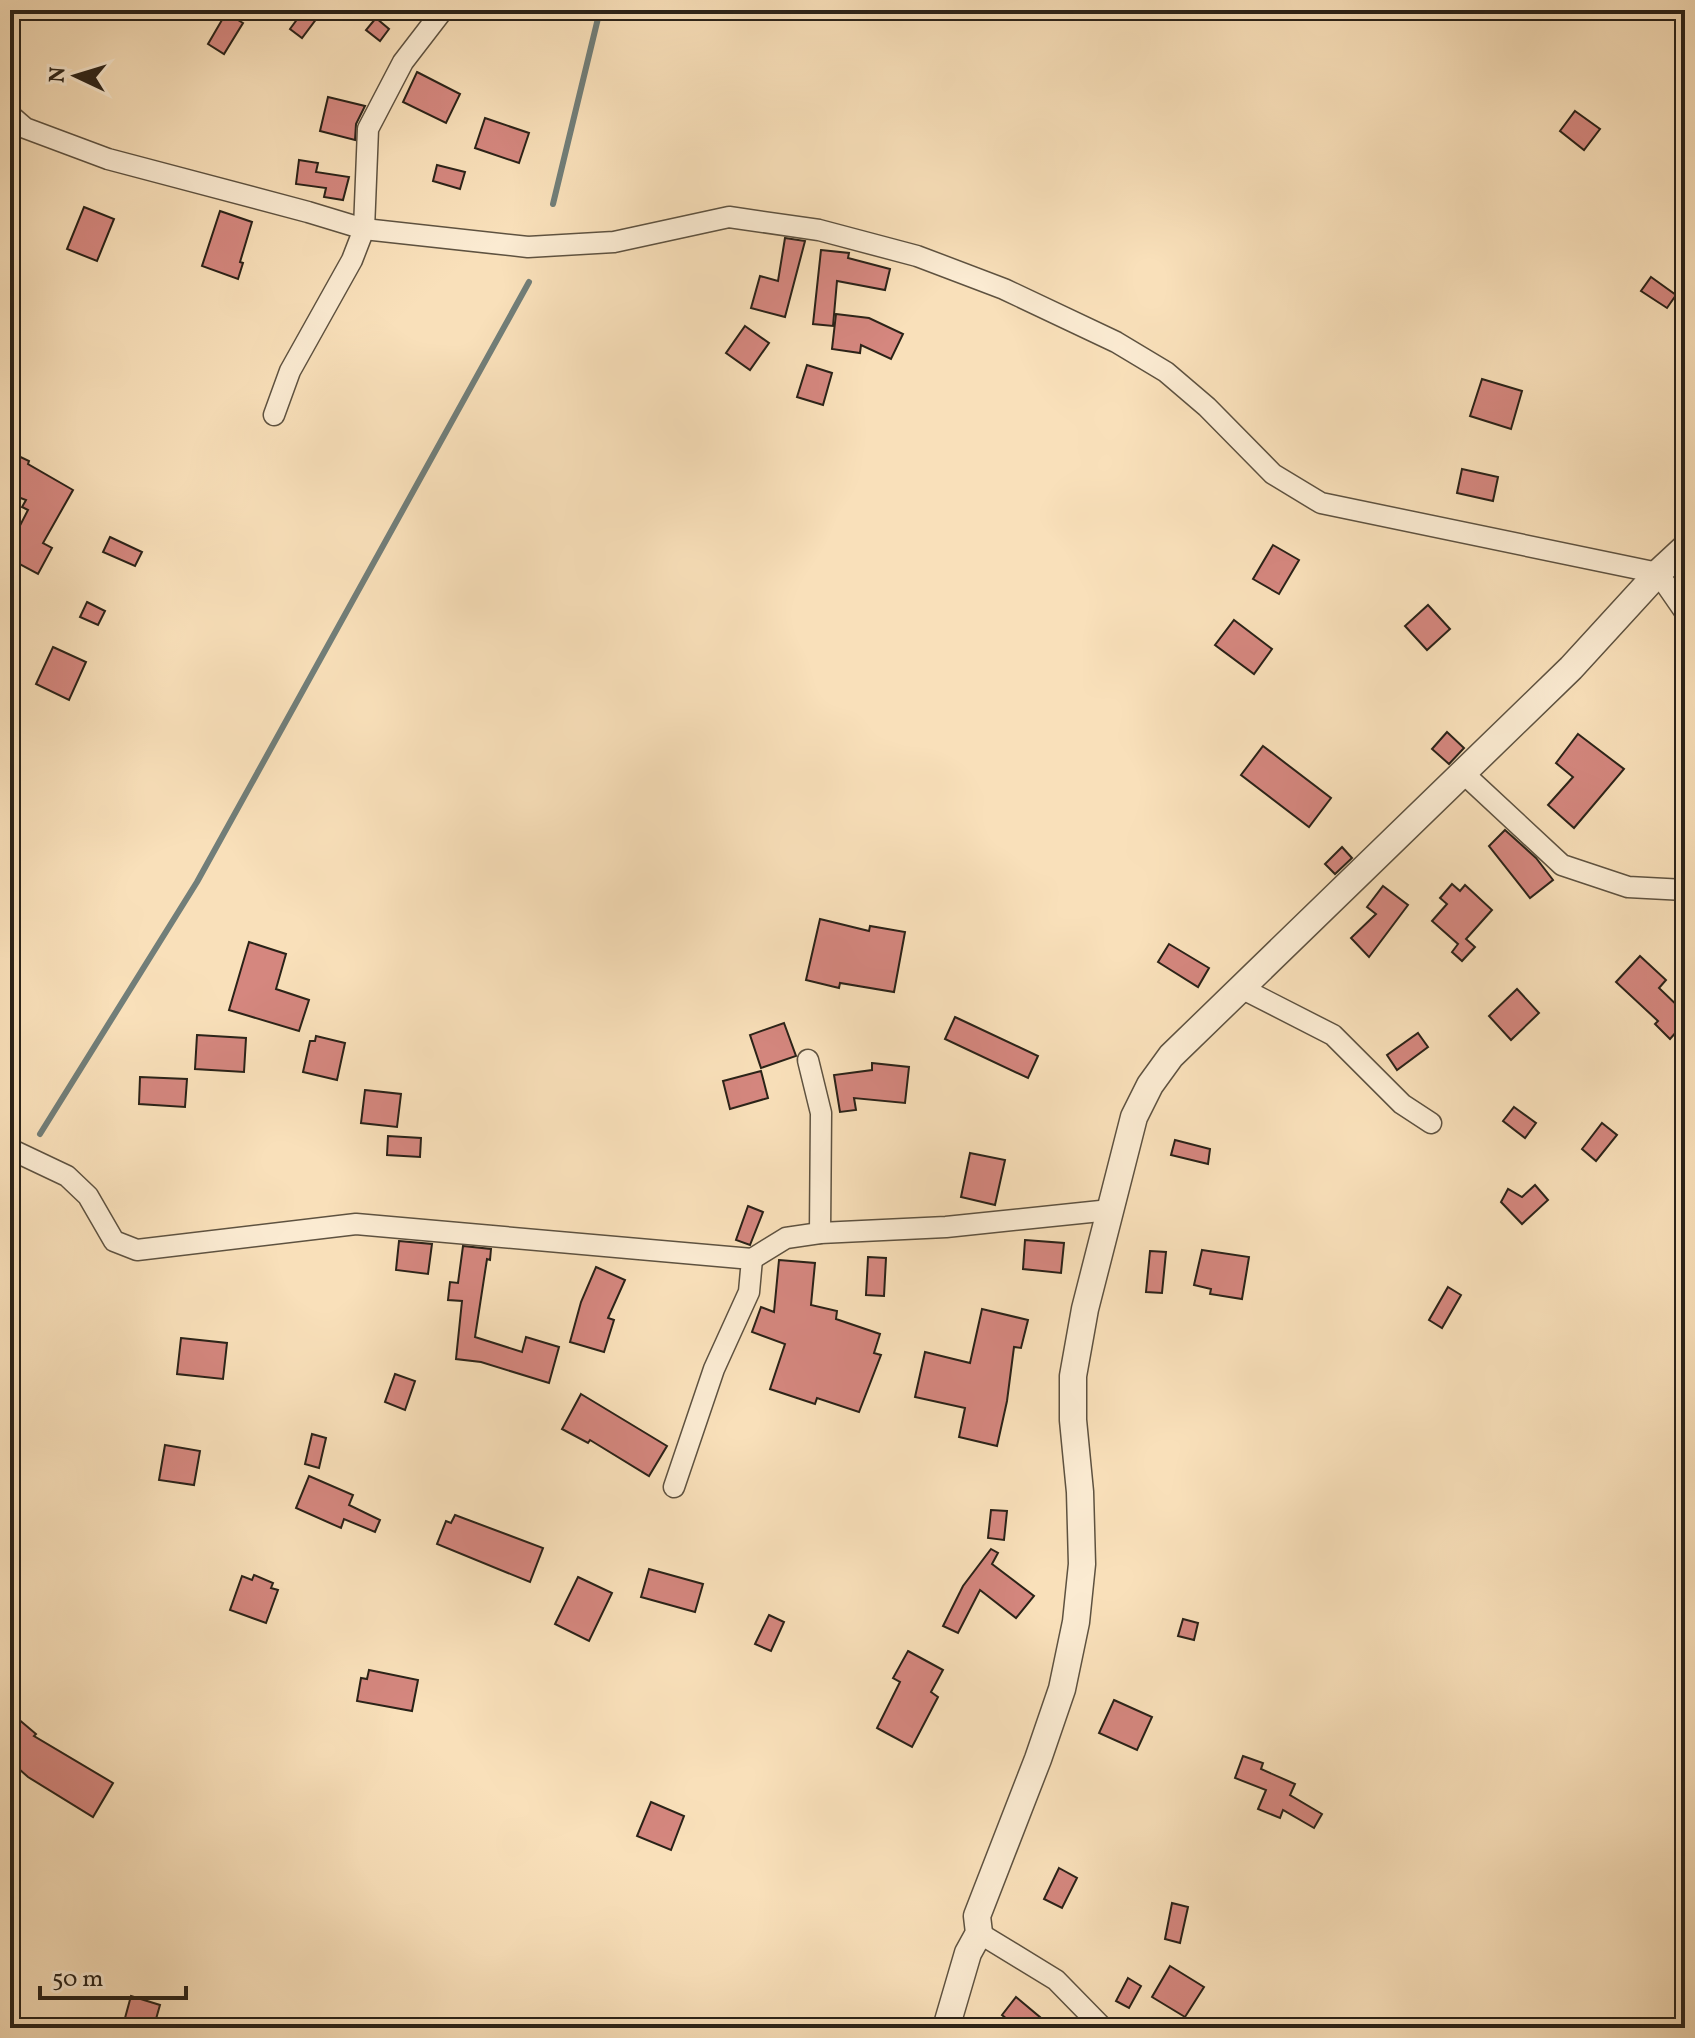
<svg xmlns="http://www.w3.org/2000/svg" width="1695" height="2038" font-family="Vollkorn,serif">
	<rect width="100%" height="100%" fill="#f9e0ba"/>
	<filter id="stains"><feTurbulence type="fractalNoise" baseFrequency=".0025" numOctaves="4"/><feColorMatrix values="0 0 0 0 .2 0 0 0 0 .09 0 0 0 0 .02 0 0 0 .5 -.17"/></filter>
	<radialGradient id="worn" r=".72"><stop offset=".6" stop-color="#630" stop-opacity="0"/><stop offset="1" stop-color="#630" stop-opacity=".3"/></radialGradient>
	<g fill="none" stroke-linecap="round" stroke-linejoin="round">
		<g stroke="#717e79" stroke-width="6">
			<polyline points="553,204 600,10"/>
			<polyline points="40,1134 197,882 529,282"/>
		</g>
	</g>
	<g fill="#d5877f" stroke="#2a2218" stroke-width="2">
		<polygon points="304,10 323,10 302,38 290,29"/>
		<polygon points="226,13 243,23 224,54 208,44"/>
		<polygon points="376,18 389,29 380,41 366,30"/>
		<polygon points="417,72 460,94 446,123 403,102"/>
		<polygon points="328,97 365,106 356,124 355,140 320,131"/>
		<polygon points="1575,111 1600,129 1584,150 1560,131"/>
		<polygon points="485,118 529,133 519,163 475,148"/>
		<polygon points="299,160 318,163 316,172 349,177 343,200 324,197 326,188 296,184"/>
		<polygon points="437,165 465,172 460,189 433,181"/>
		<polygon points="84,207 114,219 97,261 67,249"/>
		<polygon points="220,211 252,222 240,262 243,263 238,279 202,266"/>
		<polygon points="785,238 805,241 785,317 751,308 760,276 778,281"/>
		<polygon points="821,250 849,253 848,258 890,269 885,290 837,281 833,326 813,324"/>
		<polygon points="1651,277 1676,295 1667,308 1641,291"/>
		<polygon points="836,314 869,318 903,334 891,359 861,345 860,353 832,349"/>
		<polygon points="745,326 769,343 750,370 726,353"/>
		<polygon points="807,365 832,373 823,405 797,397"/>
		<polygon points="1482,379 1522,391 1511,429 1470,416"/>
		<polygon points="10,452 29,461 28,464 73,490 43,543 52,548 38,574 10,559 10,545 28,510 22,507 26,500 10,494"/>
		<polygon points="1462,469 1498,477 1493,501 1457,493"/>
		<polygon points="110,537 142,552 135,566 103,552"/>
		<polygon points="1273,545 1299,560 1279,594 1253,579"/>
		<polygon points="87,602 105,611 98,625 80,617"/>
		<polygon points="1428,605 1450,629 1427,650 1405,626"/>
		<polygon points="1234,620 1272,649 1254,674 1215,645"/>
		<polygon points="53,647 86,662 69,700 36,684"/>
		<polygon points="1447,732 1464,748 1449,764 1432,749"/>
		<polygon points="1578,734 1624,769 1574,828 1548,805 1573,777 1556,763"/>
		<polygon points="1263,746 1331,798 1309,827 1241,775"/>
		<polygon points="1505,830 1536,858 1553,880 1530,898 1489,846"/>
		<polygon points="1342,847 1352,858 1335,874 1325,864"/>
		<polygon points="1452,884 1460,891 1465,885 1492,910 1466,939 1475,947 1462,961 1452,952 1458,944 1432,921 1447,904 1440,898"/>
		<polygon points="1383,886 1408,905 1369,957 1351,938 1376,914 1367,907"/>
		<polygon points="820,919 869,931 870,926 905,932 894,992 840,983 839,988 806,980"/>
		<polygon points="249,942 286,954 276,989 309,1000 299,1031 229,1010"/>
		<polygon points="1169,944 1209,968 1198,987 1158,962"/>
		<polygon points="1640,956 1666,980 1659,988 1685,1013 1685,1022 1670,1039 1655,1024 1658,1021 1616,982"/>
		<polygon points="1517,989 1539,1013 1511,1040 1489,1016"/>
		<polygon points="955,1017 1038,1056 1028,1078 945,1039"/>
		<polygon points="784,1023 796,1056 761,1068 750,1035"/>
		<polygon points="1418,1033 1428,1047 1397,1070 1387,1055"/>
		<polygon points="197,1035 246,1038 244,1072 195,1069"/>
		<polygon points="316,1036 345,1043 337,1080 303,1072 310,1041 315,1041"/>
		<polygon points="872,1063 909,1067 905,1103 854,1098 856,1110 840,1112 834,1075 872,1070"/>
		<polygon points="761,1071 768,1098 730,1109 723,1081"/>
		<polygon points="140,1077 187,1079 185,1107 139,1104"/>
		<polygon points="365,1090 401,1094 397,1127 361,1123"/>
		<polygon points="1514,1107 1536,1123 1525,1138 1503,1121"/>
		<polygon points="1602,1123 1617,1135 1596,1161 1582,1149"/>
		<polygon points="388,1136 421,1138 420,1157 387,1155"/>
		<polygon points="1175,1140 1210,1149 1208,1164 1171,1155"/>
		<polygon points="970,1153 1005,1160 995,1205 961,1197"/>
		<polygon points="1535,1185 1548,1200 1522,1224 1501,1202 1508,1189 1522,1197"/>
		<polygon points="748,1206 763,1212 750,1245 736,1240"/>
		<polygon points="1025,1240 1064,1243 1061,1273 1023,1269"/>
		<polygon points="399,1241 432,1244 428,1274 396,1270"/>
		<polygon points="463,1246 491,1249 490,1260 487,1259 475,1337 522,1352 526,1337 559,1347 549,1383 481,1362 456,1359 462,1301 448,1300 450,1282 458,1283"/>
		<polygon points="1202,1250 1249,1257 1242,1299 1210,1294 1211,1289 1194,1285"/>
		<polygon points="1150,1251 1166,1252 1162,1293 1146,1292"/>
		<polygon points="868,1257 886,1258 884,1296 866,1295"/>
		<polygon points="779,1260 815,1263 811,1305 837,1311 836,1319 880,1334 874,1353 881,1355 859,1412 817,1398 815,1404 770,1389 785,1344 752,1332 761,1307 774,1312"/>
		<polygon points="596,1267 625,1280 608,1318 614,1320 604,1352 570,1342 581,1302"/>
		<polygon points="1448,1287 1461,1295 1442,1328 1429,1320"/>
		<polygon points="982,1309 1028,1320 1021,1348 1014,1347 1007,1401 997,1446 959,1437 965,1408 915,1397 925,1352 970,1363"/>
		<polygon points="181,1338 227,1343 223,1379 177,1374"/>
		<polygon points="395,1374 415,1381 405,1410 385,1402"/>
		<polygon points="581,1394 667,1446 649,1476 590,1440 588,1443 562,1429"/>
		<polygon points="312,1434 326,1438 319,1468 305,1464"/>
		<polygon points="165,1445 200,1451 194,1485 159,1480"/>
		<polygon points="309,1476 353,1495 349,1505 380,1520 375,1532 344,1519 341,1528 296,1508"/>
		<polygon points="991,1510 1007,1511 1004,1540 988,1538"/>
		<polygon points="455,1515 543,1548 530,1582 437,1544 446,1521 451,1523"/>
		<polygon points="991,1549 998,1553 992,1564 1034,1596 1016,1618 980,1590 958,1633 943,1626 963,1586"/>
		<polygon points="649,1569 703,1584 695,1612 641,1597"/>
		<polygon points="254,1575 273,1583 271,1588 278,1590 266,1623 230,1610 242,1576 252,1580"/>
		<polygon points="578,1577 612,1593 589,1641 555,1624"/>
		<polygon points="769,1615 784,1622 771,1651 755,1644"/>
		<polygon points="1183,1619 1198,1623 1194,1640 1178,1636"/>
		<polygon points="908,1651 943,1670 931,1692 938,1697 912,1747 877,1728 900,1682 893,1678"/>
		<polygon points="369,1670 418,1680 412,1711 357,1701 361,1678 367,1679"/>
		<polygon points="1114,1700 1152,1717 1137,1750 1099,1733"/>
		<polygon points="10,1712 36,1734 34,1736 113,1783 93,1817 28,1777 10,1761"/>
		<polygon points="1243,1756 1263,1763 1261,1769 1295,1784 1290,1795 1322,1814 1314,1828 1283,1810 1280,1818 1258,1809 1266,1790 1235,1778"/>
		<polygon points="651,1802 684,1816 671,1850 637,1836"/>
		<polygon points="1059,1868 1077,1878 1062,1908 1044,1899"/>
		<polygon points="1172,1903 1188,1907 1180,1943 1165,1939"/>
		<polygon points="1170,1966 1204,1987 1185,2017 1152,1997"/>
		<polygon points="1128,1978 1141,1986 1129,2008 1116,2001"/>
		<polygon points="131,1996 160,2005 154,2026 125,2018"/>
		<polygon points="1016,1997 1041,2018 1033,2028 1018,2028 1002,2015"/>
	</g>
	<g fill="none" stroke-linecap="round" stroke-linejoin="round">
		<defs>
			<g id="minor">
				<polyline points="10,115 25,128 108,159 308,212 364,229 528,247 614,242 729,217 819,230 917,256 1004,289 1116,342 1166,372 1207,407 1273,474 1321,503 1658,573 1685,612"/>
				<polyline points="274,415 290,371 352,260 364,229 368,129 403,62 443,10"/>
				<polyline points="1462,772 1562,865 1628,887 1685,890"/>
				<polyline points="1243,989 1333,1035 1402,1104 1431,1123"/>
				<polyline points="808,1060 821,1113 820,1233"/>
				<polyline points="10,1149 67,1176 88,1196 114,1241 137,1250 356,1224 752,1259 749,1292 714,1369 674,1487"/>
				<polyline points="752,1259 786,1238 820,1233 946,1227 1110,1210"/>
				<polyline points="979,1933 1056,1980 1103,2028"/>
			</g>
			<polyline id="tertiary" points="946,2028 968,1953 979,1933 977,1916 1038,1759 1062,1689 1076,1622 1082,1564 1080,1492 1073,1420 1073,1376 1085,1309 1134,1117 1150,1085 1171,1056 1571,668 1658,573 1685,548"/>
		</defs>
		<use href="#minor" stroke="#5e5240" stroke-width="23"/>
		<use href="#tertiary" stroke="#5e5240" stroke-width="29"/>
		<use href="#minor" stroke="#fbebd2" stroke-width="20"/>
		<use href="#tertiary" stroke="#fbebd2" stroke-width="26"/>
	</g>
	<rect width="1695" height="2038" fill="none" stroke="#f9e0ba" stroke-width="40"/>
	<rect x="12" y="12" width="1671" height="2014" fill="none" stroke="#2a2218" stroke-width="4"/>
	<rect x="20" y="20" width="1655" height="1998" fill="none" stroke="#2a2218" stroke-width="2"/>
	<g transform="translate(76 76) rotate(274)" stroke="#fbebd2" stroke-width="6" paint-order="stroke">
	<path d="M0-6L14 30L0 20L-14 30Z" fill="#2a2218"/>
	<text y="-12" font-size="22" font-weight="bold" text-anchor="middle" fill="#2a2218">N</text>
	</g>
	<path d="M40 1986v12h146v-12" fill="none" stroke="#2a2218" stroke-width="4"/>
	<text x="52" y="1986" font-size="24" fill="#2a2218" stroke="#fbebd2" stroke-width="6" paint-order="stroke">50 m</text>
	<rect width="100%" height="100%" filter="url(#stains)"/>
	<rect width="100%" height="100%" fill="url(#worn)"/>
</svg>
